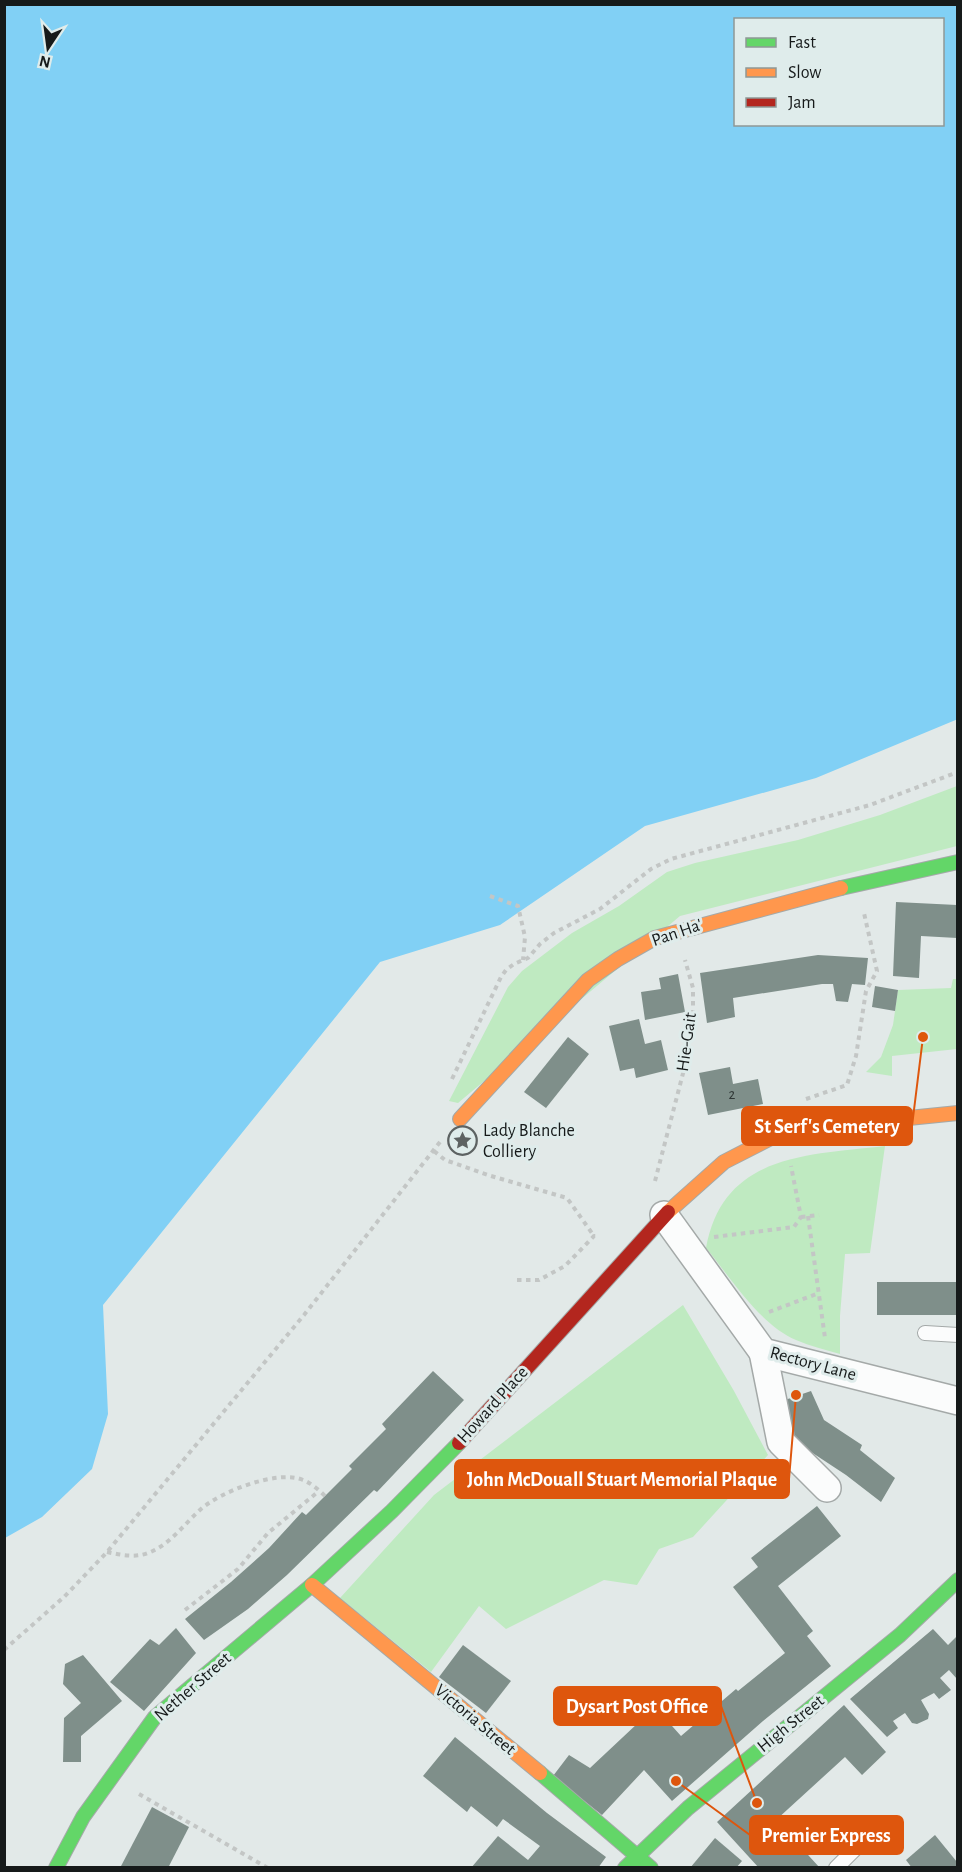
<svg xmlns="http://www.w3.org/2000/svg" width="962" height="1872" font-family="'Alegreya Sans',sans-serif">
	<rect width="100%" height="100%" fill="#e2e9e8"/>
	<g fill="#bfeac1">
		<polygon points="957,786 957,846 680,916 458,1103 449,1101 508,987 522,971 572,933 619,906 667,872 695,863 798,840 880,815"/>
		<polygon points="953,979 957,979 957,1049 892,1056 892,1076 866,1072 881,1057 893,1025 898,990 951,988"/>
		<path d="M885 1146 870 1253 845 1254 840 1316V1354C826 1350 810 1346 796 1340 759 1324 731 1278 706 1248 723 1153 809 1155 885 1146Z"/>
		<polygon points="683,1305 734,1391 768,1455 693,1537 659,1549 637,1585 604,1580 506,1629 479,1606 431,1672 340,1598 434,1495"/>
	</g>
	<path fill="#81d0f5" fill-rule="evenodd" d="M5 4 957 5 958 719 816 778 645 826 500 925 380 962 103 1305 108 1414 92 1469 42 1517 5 1538ZM736 20H942V124H736Z"/>
	<g fill="#7f8f8a">
		<polygon points="896,902 957,905 957,938 921,936 919,978 893,976"/>
		<polygon points="818,955 868,958 865,985 852,984 848,1002 836,1001 833,984 822,984 733,998 735,1017 707,1023 700,973"/>
		<polygon points="678,974 685,1012 645,1020 641,992 661,989 659,978"/>
		<polygon points="875,986 898,990 895,1011 872,1007"/>
		<polygon points="639,1019 645,1044 661,1040 668,1070 636,1078 634,1068 620,1071 609,1026"/>
		<polygon points="568,1037 589,1054 546,1108 524,1092"/>
		<polygon points="730,1067 733,1084 758,1079 763,1104 708,1115 699,1073"/>
		<rect x="877" y="1282" width="80" height="33"/>
		<polygon points="433,1371 464,1400 377,1492 374,1490 287,1575 248,1609 204,1640 185,1619 231,1582 269,1548 302,1512 306,1515 352,1469 349,1466 386,1429 382,1424"/>
		<polygon points="811,1391 824,1420 862,1445 860,1450 895,1478 881,1502 846,1475 805,1448 793,1434 782,1401"/>
		<polygon points="817,1506 841,1536 778,1586 813,1631 807,1636 831,1666 763,1721 672,1801 644,1770 602,1815 553,1776 569,1755 590,1768 655,1707 681,1736 736,1689 738,1691 785,1653 733,1587 758,1567 751,1558"/>
		<polygon points="176,1628 196,1653 144,1711 110,1682 150,1639 159,1645"/>
		<polygon points="933,1629 948,1645 957,1636 957,1679 949,1670 940,1678 951,1690 939,1699 934,1693 921,1700 929,1714 928,1719 917,1724 912,1723 905,1713 893,1721 898,1728 887,1737 850,1699"/>
		<polygon points="463,1645 511,1681 486,1713 439,1677"/>
		<polygon points="83,1655 122,1701 81,1736 81,1762 63,1762 64,1718 81,1703 63,1684 65,1664"/>
		<polygon points="844,1705 886,1752 862,1775 845,1757 776,1820 820,1868 759,1868 717,1822"/>
		<polygon points="455,1737 547,1813 606,1857 598,1868 471,1868 498,1836 528,1860 540,1846 503,1819 497,1827 471,1806 467,1812 423,1776"/>
		<polygon points="152,1807 189,1827 168,1868 120,1868"/>
		<polygon points="935,1835 957,1862 957,1868 912,1868 906,1860"/>
		<polygon points="715,1838 742,1861 736,1868 690,1868"/>
	</g>
	<g fill="none" stroke-linecap="round" stroke-linejoin="round">
		<defs>
			<g id="lane">
				<polyline points="925,1333 958,1335"/>
				<polyline points="836,1868 880,1824"/>
			</g>
			<g id="street">
				<polyline points="664,1215 763,1352 958,1401"/>
				<polyline points="763,1352 781,1442 827,1488"/>
			</g>
			<g id="fast">
				<polyline points="841,888 958,862"/>
				<polyline points="540,1773 651,1868"/>
				<polyline points="56,1868 83,1817 155,1717 312,1585 392,1511 459,1443"/>
				<polyline points="625,1868 688,1808 900,1635 958,1580"/>
			</g>
			<g id="slow">
				<polyline points="460,1119 588,980 618,959 655,938 841,888"/>
				<polyline points="668,1212 724,1162 771,1138 879,1121 958,1113"/>
				<polyline points="312,1585 540,1773"/>
			</g>
			<polyline id="jam" points="459,1443 668,1212"/>
		</defs>
		<use href="#lane" stroke="#a4a9a8" stroke-width="16"/>
		<use href="#street" stroke="#a4a9a8" stroke-width="30"/>
		<use href="#fast" stroke="#a4a9a8" stroke-width="16"/>
		<use href="#slow" stroke="#a4a9a8" stroke-width="16"/>
		<use href="#jam" stroke="#a4a9a8" stroke-width="16"/>
		<g stroke="#c3c6c5" stroke-width="4" stroke-dasharray="4.5 4.5" stroke-linecap="butt">
			<polyline points="490,896 518,906 525,937 523,960"/>
			<polyline points="452,1079 501,977 506,970 514,964 528,958 540,944 554,933 600,909 651,869 671,859 870,805 958,772"/>
			<polyline points="806,1099 847,1085 856,1056 866,991 877,971 864,913"/>
			<polyline points="434,1151 445,1160 491,1176 567,1198 594,1236"/>
			<polyline points="655,1181 687,1058 693,1018 693,988 685,960"/>
			<polyline points="808,1216 825,1338"/>
			<polyline points="801,1217 819,1215"/>
			<polyline points="714,1237 794,1227 801,1217 791,1166"/>
			<polyline points="517,1280 539,1280 565,1266 594,1236 596,1236"/>
			<polyline points="769,1312 819,1293"/>
			<path d="M107 1552C121 1555 135 1558 148 1553 170 1545 184 1524 201 1509 220 1492 278 1469 303 1480 311 1483 319 1490 325 1496"/>
			<polyline points="185,1610 238,1569 268,1533 319,1491"/>
			<polyline points="4,1650 64,1597 107,1552 304,1315 440,1142"/>
			<polyline points="139,1794 268,1868"/>
		</g>
		<use href="#lane" stroke="#fbfcfc" stroke-width="14"/>
		<use href="#street" stroke="#fbfcfc" stroke-width="27"/>
		<use href="#fast" stroke="#63d668" stroke-width="14"/>
		<use href="#slow" stroke="#ff974d" stroke-width="14"/>
		<use href="#jam" stroke="#b3261e" stroke-width="14"/>
	</g>
	<defs>
		<symbol id="sight-ring" viewBox="-11 -11 22 22"><circle r="9.5" fill="#dfeceb" stroke="#5d6262" stroke-width="1.5"/><path d="M0-6L1.8-2.2L6-1.7L2.9 1.2L3.7 5.4L0 3.3L-3.7 5.4L-2.9 1.2L-6-1.7L-1.8-2.2Z" fill="#5d6262"/></symbol>
	</defs>
	<g fill-rule="evenodd">
		<use href="#sight-ring" x="446" y="1124" width="33" height="33"/>
	</g>
	<g text-anchor="middle" dominant-baseline="central" stroke-width="6" stroke-linejoin="round" paint-order="stroke">
		<g font-size="15" fill="#303736">
			<text x="732" y="1094">2</text>
		</g>
		<g font-size="18" fill="#161a1a" stroke="#dfeceb">
			<text transform="translate(677 933) rotate(-19)">Pan Ha'</text>
			<text transform="translate(687 1042) rotate(-82)">Hie-Gait</text>
			<text transform="translate(813 1364) rotate(15)">Rectory Lane</text>
			<text transform="translate(493 1405) rotate(-48)">Howard Place</text>
			<text transform="translate(193 1687) rotate(-41)">Nether Street</text>
			<text transform="translate(475 1720) rotate(40)">Victoria Street</text>
			<text transform="translate(791 1724) rotate(-39)">High Street</text>
		</g>
		<g font-size="18" fill="#161a1a" stroke="#dfeceb" text-anchor="start">
			<text x="483" y="1131">Lady Blanche<tspan x="483" dy="21">Colliery</tspan></text>
		</g>
	</g>
	<path fill="none" stroke="#de560d" stroke-width="2" d="M923 1037L912 1126M796 1395L789 1479M757 1803L721 1706M676 1781L750 1835"/>
	<g fill="#de560d" stroke="#dfeceb" stroke-width="2">
		<circle cx="923" cy="1037" r="6"/>
		<circle cx="796" cy="1395" r="6"/>
		<circle cx="757" cy="1803" r="6"/>
		<circle cx="676" cy="1781" r="6"/>
	</g>
	<g fill="#de560d" stroke="#de560d" stroke-width="2">
		<rect x="742" y="1107" width="170" height="38" rx="6"/>
		<rect x="455" y="1460" width="334" height="38" rx="6"/>
		<rect x="554" y="1687" width="167" height="38" rx="6"/>
		<rect x="750" y="1816" width="153" height="38" rx="6"/>
	</g>
	<g font-size="20" text-anchor="middle" font-weight="bold" fill="#fff">
		<text x="827" y="1133">St Serf's Cemetery</text>
		<text x="622" y="1486">John McDouall Stuart Memorial Plaque</text>
		<text x="637" y="1713">Dysart Post Office</text>
		<text x="826" y="1842">Premier Express</text>
	</g>
	<rect width="962" height="1872" fill="none" stroke="#161a1a" stroke-width="12"/>
	<rect x="734" y="18" width="210" height="108" fill="#dfeceb" stroke="#8f9897" stroke-width="1.5"/>
	<rect x="746" y="38" width="30" height="9" fill="#63d668" stroke="#8f9897" stroke-width="1.5"/>
	<text x="788" y="48" font-size="18" fill="#161a1a">Fast</text>
	<rect x="746" y="68" width="30" height="9" fill="#ff974d" stroke="#8f9897" stroke-width="1.5"/>
	<text x="788" y="78" font-size="18" fill="#161a1a">Slow</text>
	<rect x="746" y="98" width="30" height="9" fill="#b3261e" stroke="#8f9897" stroke-width="1.5"/>
	<text x="788" y="108" font-size="18" fill="#161a1a">Jam</text>
	<g transform="translate(48 48) rotate(193)" stroke="#dfeceb" stroke-width="4.5" paint-order="stroke">
	<path d="M0-4.5L10 22L0 15L-10 22Z" fill="#161a1a"/>
	<text y="-9" font-size="16" font-weight="bold" text-anchor="middle" fill="#161a1a">N</text>
	</g>
</svg>
